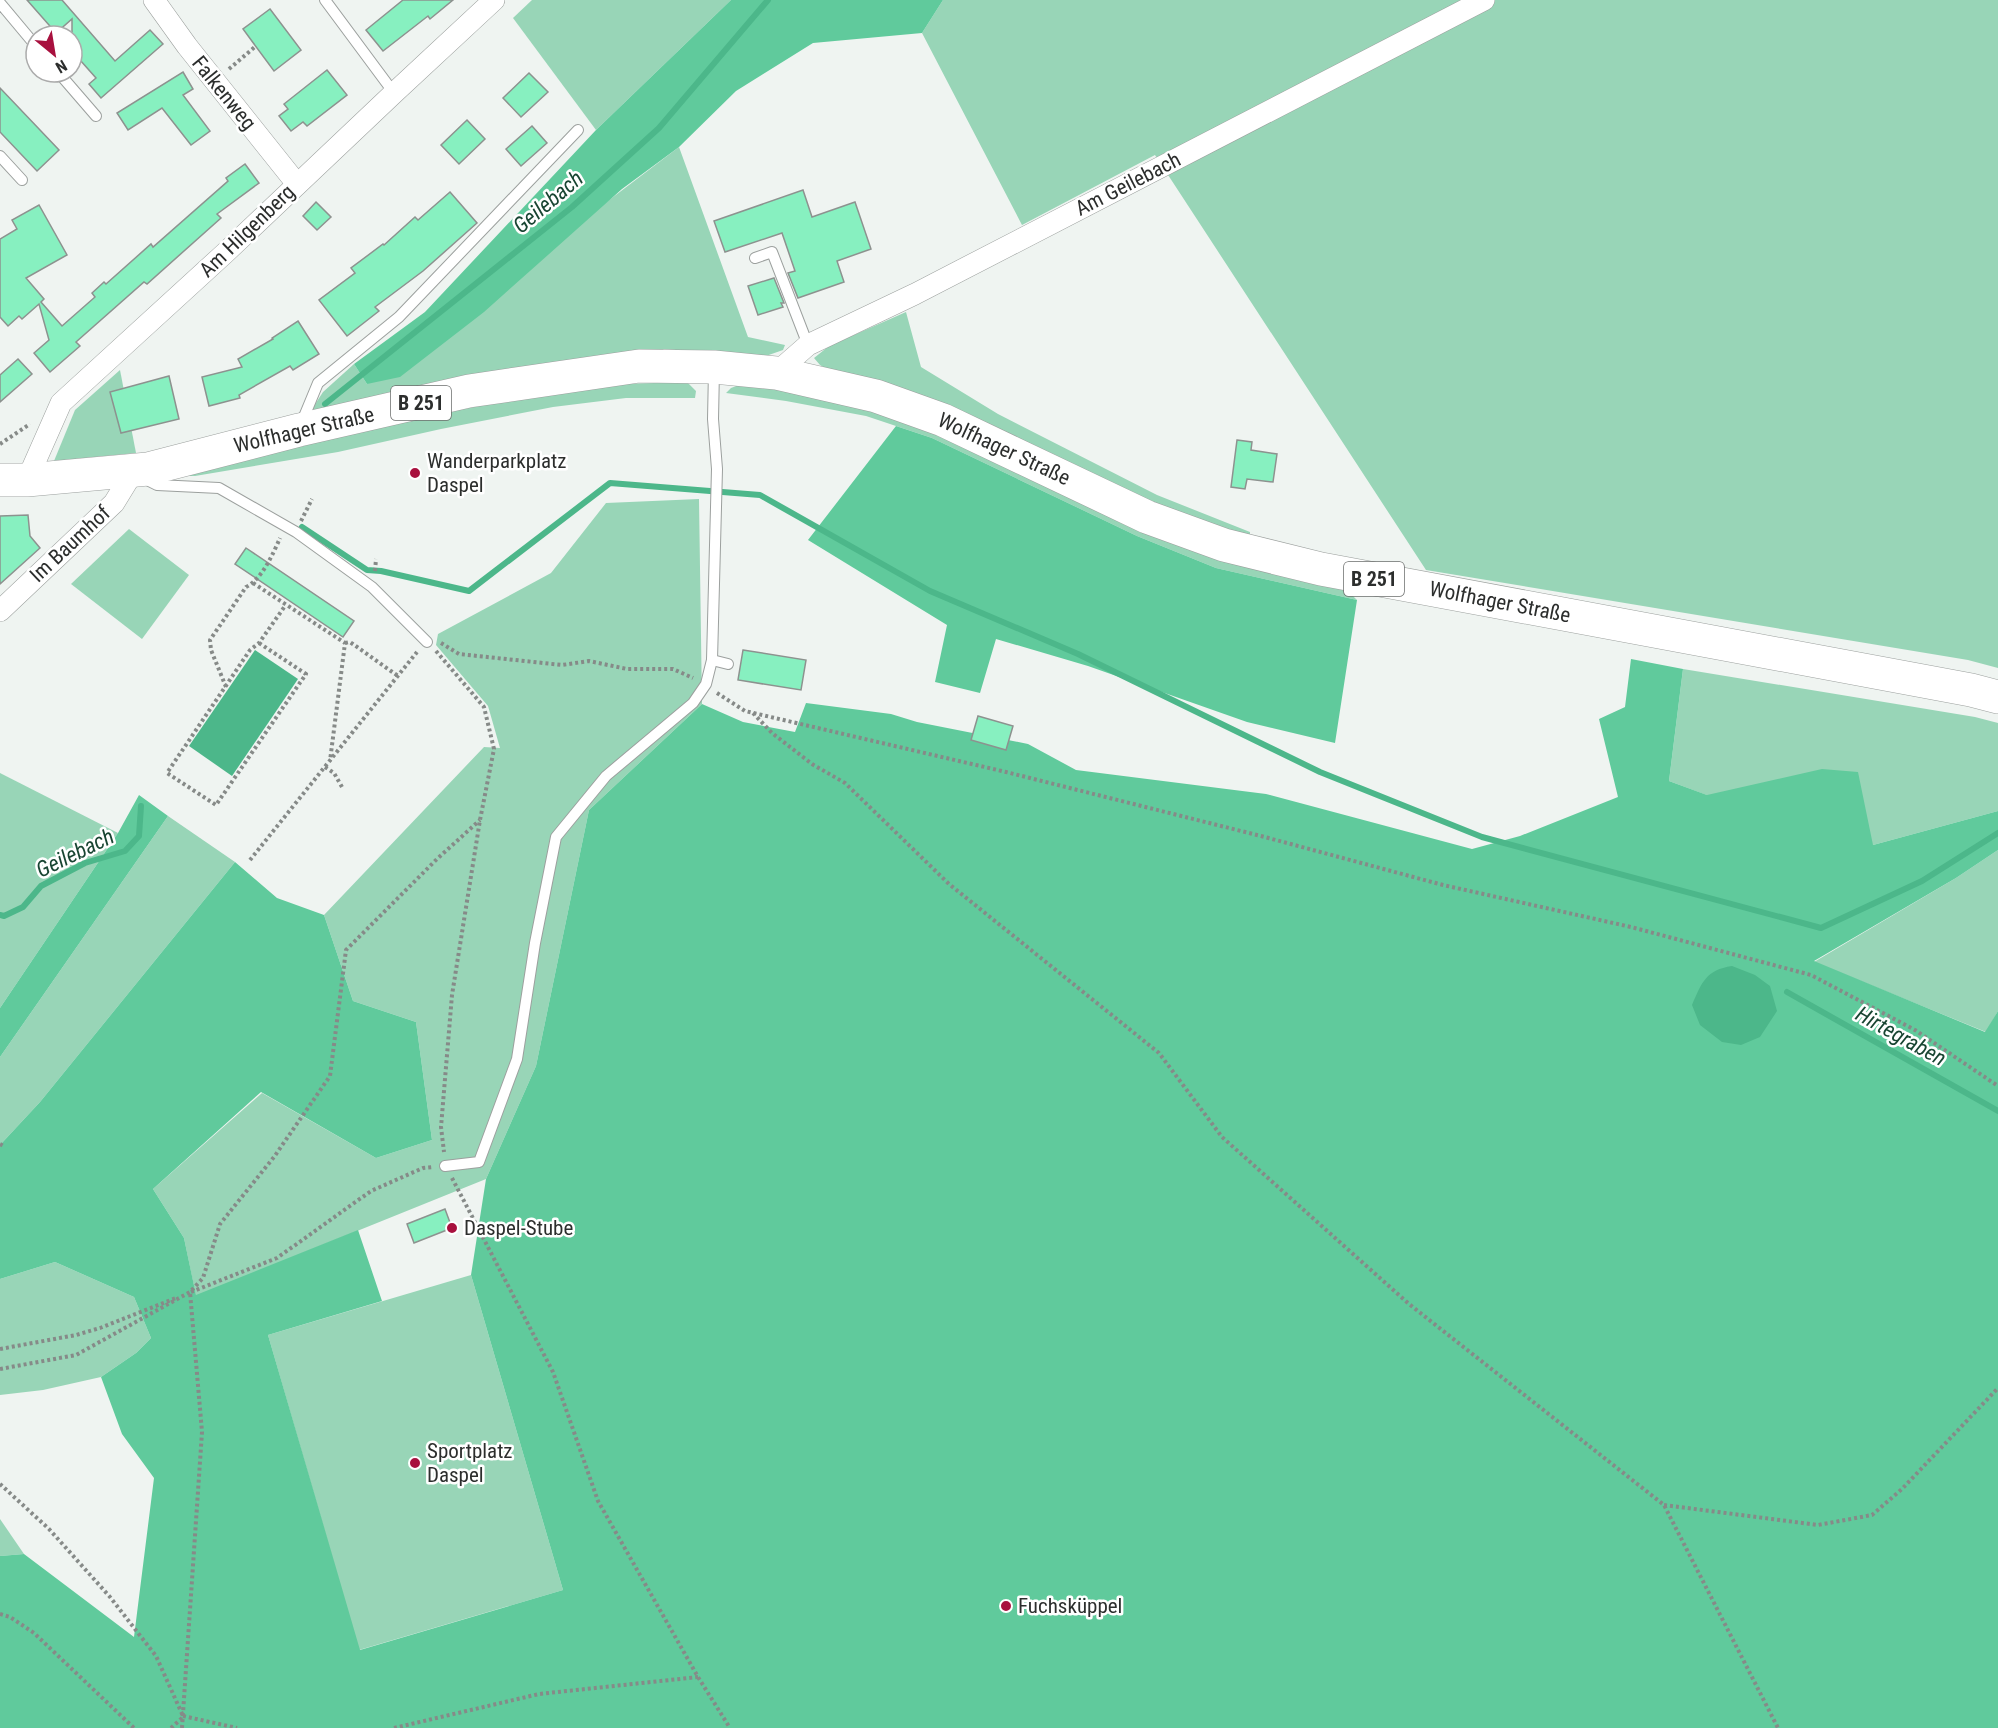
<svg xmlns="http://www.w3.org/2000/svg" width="1998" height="1728" font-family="'Roboto Condensed',sans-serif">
	<rect width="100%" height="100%" fill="#eff4f1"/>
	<g fill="#98d5b7">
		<polygon points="532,0 731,0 596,130 513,18"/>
		<polygon points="943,0 1998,0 1998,668 1968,660 1426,570 1155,155 1022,225 922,33"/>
		<polygon points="679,147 748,337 785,345 783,350 763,357 664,349 655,355 310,412 323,392 354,364 367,384"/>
		<polygon points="906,312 921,367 998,414 1157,495 1250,532 1250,535 1200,524 831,372 820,365 814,358 829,346"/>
		<polygon points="120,370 136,453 54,461 75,410"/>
		<polygon points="687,382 696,391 695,398 626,398 553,407 441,429 338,452 195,476 162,476 334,435 553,391 621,384"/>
		<polygon points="739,385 790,391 868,408 1347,590 1357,600 1216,568 1137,536 932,438 866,416 786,401 726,393 731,388"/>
		<polygon points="699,499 702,704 589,810 536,1066 486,1179 196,1296 184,1238 153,1189 262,1093 376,1158 432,1140 416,1022 353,1001 324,915 484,747 500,748 488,706 436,645 438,634 551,573 606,503"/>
		<polygon points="129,529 189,575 142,639 71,584"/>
		<polygon points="1683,669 1975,717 1998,723 1998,811 1873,845 1712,797 1669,781"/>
		<polygon points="0,773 118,833 0,1008"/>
		<polygon points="168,816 235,862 40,1102 0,1145 0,1057"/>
		<polygon points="1998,850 1998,1011 1986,1032 1814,962 1956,878"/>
		<polygon points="55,1262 134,1297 151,1338 136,1353 101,1377 43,1390 0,1395 0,1279"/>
		<polygon points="471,1275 563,1590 359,1650 268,1335"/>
		<polygon points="0,1519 24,1554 0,1556"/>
	</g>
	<g fill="#60ca9c">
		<polygon points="731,0 943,0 922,33 813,43 736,91 679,147 622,189 484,312 400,377 367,384 354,364 425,312 596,130"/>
		<polygon points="896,426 932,438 1137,536 1216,568 1357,600 1335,743 1247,722 1088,666 996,639 980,693 935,682 947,625 808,540"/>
		<polygon points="1631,659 1683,669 1669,781 1707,795 1822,769 1858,772 1873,845 1998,811 1998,850 1956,878 1814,961 1985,1032 1998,1011 1998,1728 0,1728 0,1556 24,1554 134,1637 154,1478 122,1434 101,1377 136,1353 151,1338 134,1297 55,1262 0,1279 0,1145 40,1102 235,862 277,898 324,915 353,1001 416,1022 432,1140 376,1158 261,1092 153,1189 184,1238 196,1295 358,1230 382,1301 268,1335 360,1650 563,1590 471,1275 486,1179 536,1066 589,810 702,704 743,722 795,732 806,703 891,714 917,722 1028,744 1076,770 1266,794 1472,849 1520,836 1618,797 1599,719 1625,707"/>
		<polygon points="139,795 168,816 0,1057 0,1008 118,833"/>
	</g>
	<g fill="#4cb78a">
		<polygon points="255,650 298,679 232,776 189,746"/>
		<path d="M1732 966 1755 975 1770 986 1777 1011 1760 1037 1741 1045 1722 1042 1700 1025 1692 1005C1702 982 1706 970 1732 966Z"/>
	</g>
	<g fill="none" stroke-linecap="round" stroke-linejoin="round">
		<g stroke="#4cb78a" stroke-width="6">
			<polyline points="325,404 572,207 659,128 768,0"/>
			<polyline points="302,527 367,570 381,571 469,591 610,483 760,495 930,591 1078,654 1320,772 1482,837 1821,928 1922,881 1998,833"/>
			<polyline points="0,915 4,916 23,907 41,886 85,863 125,851 139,836 141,806"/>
			<polyline points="1787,992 1998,1111"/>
		</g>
	</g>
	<g fill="#87f0c0" stroke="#8d928f" stroke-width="1.5">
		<polygon points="27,0 62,0 115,61 150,30 163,44 101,98 89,84 96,78 72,51 72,19 56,33"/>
		<polygon points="403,0 453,0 430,19 428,16 383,51 366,30"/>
		<polygon points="270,9 301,50 274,71 243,29"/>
		<polygon points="327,70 347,95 307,126 303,122 291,131 279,116 288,109 284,104"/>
		<polygon points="183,72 193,89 183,95 210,131 191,145 162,108 128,130 117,113"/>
		<polygon points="529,73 548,92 521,117 503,98"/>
		<polygon points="0,88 59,150 37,171 0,132"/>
		<polygon points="467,120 485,139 459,164 441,145"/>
		<polygon points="532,126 547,143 521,166 506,149"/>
		<polygon points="245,164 259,183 217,214 221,218 147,284 144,282 76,342 80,346 50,372 34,353 49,340 39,304 22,319 19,316 8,326 0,317 0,239 17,229 12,220 39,205 67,255 26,278 44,299 41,302 62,326 95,297 92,293 104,282 106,284 151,244 153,247 228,181 226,178"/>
		<polygon points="803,190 812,217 855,202 871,249 837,261 844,282 798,298 788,273 795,271 782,233 725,252 714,221"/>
		<polygon points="450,192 477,223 423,271 375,307 379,311 347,336 319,300 355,273 351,268 383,244 384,245 415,217 418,220"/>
		<polygon points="316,202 331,217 317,230 303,216"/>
		<polygon points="774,278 784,303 781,303 783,307 758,315 748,286"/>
		<polygon points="298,321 319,354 293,370 290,366 239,395 240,398 209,406 202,377 242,367 238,359 273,339 272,338"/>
		<polygon points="18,359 32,374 0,402 0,375"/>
		<polygon points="169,376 179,419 121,433 110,392"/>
		<polygon points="1237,440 1252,442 1251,450 1277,454 1273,482 1247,479 1245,489 1231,487"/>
		<polygon points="28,515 30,536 40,548 0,584 0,516"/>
		<polygon points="246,548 354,621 343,637 235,564"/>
		<polygon points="743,650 806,660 801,690 738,680"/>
		<polygon points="978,716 1013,726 1006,750 971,740"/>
		<polygon points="445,1209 452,1228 414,1243 407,1224"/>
	</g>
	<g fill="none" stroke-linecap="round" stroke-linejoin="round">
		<defs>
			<g id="lane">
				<polyline points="325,0 394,93"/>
				<polyline points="0,3 36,46"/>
				<polyline points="58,72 96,116"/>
				<polyline points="0,156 22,180"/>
				<polyline points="755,258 772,252 808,345"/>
				<polyline points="301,424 318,383 399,317 578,130"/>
				<polyline points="143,478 157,485 219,488 296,532 372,587 427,642"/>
				<polyline points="712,660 728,664"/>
				<polyline points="445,1166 479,1162 517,1059 535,943 556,837 606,776 693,703 706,684 712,660 717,469 713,419 714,370"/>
			</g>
			<g id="street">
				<polyline points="154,0 187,46 297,184"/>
				<polyline points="776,373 808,345 915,294 1484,0"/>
				<polyline points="27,480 61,403 224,254 394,93 494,0"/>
				<polyline points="0,611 114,503 133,472"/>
			</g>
			<polyline id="primary" points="0,480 27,480 148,469 299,430 469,391 639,366 714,367 776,373 876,396 943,420 1147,517 1224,545 1321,569 1971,690 1998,697"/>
		</defs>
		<use href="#lane" stroke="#9ca09e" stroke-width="12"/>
		<use href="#street" stroke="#9ca09e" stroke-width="22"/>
		<use href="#primary" stroke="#9ca09e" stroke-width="34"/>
		<g stroke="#868a88" stroke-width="4" stroke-dasharray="3 3" stroke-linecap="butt">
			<polyline points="229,69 256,46"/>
			<polyline points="0,444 30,424"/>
			<polyline points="301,521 312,499"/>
			<polyline points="375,571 376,559"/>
			<polyline points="253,583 345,643 330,761"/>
			<polyline points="259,643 306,674 216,805 167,773 250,650 259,643 285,606"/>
			<polyline points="345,643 350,642 398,676"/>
			<polyline points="441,643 459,654 562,665 589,661 627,669 673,669 693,678"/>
			<polyline points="436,651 484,707 494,749 480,820 452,995 441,1127 444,1152"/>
			<path d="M226 687 211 650 210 640 246 587C262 579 273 554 280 538"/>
			<polyline points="717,693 745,711 1006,772 1261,836 1443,885 1631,927 1811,975 1915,1030 1998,1086"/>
			<polyline points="753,713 772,733 812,764 845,783 949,884 1159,1053 1222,1137 1409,1304 1664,1505 1778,1728"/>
			<polyline points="325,767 334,773 342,787"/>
			<polyline points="250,860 417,652"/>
			<polyline points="0,1144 5,1147"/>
			<polyline points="452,1178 553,1372 598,1501 698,1677 730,1728"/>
			<polyline points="191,1292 277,1258 371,1191 423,1168 433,1167"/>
			<polyline points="0,1349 76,1335 100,1328 176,1298"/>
			<polyline points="0,1369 76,1355 190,1292 203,1278 220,1224 274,1157 330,1076 346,950 437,859 480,820"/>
			<polyline points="0,1484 49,1529 110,1597 156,1656 183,1716"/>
			<polyline points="1664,1505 1818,1525 1872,1515 1902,1489 1998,1388"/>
			<polyline points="0,1614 10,1617 34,1633 134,1728"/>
			<polyline points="183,1716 237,1728"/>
			<polyline points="171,1728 183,1717"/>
			<polyline points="182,1728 202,1432 190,1292"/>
			<polyline points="394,1728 539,1694 698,1677"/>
		</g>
		<use href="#lane" stroke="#fff" stroke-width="10"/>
		<use href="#street" stroke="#fff" stroke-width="21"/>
		<use href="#primary" stroke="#fff" stroke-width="33"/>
	</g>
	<g fill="#a8103e" stroke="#fff" stroke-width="2">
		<circle cx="415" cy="473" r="6"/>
		<circle cx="452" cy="1228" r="6"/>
		<circle cx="415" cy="1463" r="6"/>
		<circle cx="1006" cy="1606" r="6"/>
	</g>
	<g text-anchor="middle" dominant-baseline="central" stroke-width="5" stroke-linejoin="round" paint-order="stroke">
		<g fill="#fff" stroke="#6b6d6c" stroke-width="1.5">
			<rect x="391" y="386" width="60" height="34" rx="4.5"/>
			<rect x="1344" y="562" width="60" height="34" rx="4.5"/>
		</g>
		<g font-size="20" font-weight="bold" fill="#2c2e2d">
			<text x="421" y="403">B 251</text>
			<text x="1374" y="579">B 251</text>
		</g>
		<g font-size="21" fill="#2c2e2d" stroke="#fff">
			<text transform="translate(224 93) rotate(51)">Falkenweg</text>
			<text transform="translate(1128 184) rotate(-27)">Am Geilebach</text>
			<text transform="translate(247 231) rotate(-44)">Am Hilgenberg</text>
			<text transform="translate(304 430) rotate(-13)">Wolfhager Straße</text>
			<text transform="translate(1004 449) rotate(25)">Wolfhager Straße</text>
			<text transform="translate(70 544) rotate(-43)">Im Baumhof</text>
			<text transform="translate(1500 602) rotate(11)">Wolfhager Straße</text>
		</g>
		<g font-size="21" fill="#2c2e2d" stroke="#fff" text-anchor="start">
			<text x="427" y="461">Wanderparkplatz<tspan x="427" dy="24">Daspel</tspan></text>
			<text x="464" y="1228">Daspel-Stube</text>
			<text x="427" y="1451">Sportplatz<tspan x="427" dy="24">Daspel</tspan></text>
			<text x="1018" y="1606">Fuchsküppel</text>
		</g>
		<g font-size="22" font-style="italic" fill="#184532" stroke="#fff">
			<text transform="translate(548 202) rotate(-40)">Geilebach</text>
			<text transform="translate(75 853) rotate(-26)">Geilebach</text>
			<text transform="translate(1901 1036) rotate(29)">Hirtegraben</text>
		</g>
	</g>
	<g transform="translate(54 54) rotate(150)"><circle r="28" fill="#ffffff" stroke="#ababab" stroke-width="1.5"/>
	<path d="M0-4.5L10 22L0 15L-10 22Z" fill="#a8103e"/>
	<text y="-9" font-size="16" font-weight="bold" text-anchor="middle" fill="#2c2e2d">N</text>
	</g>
</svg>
